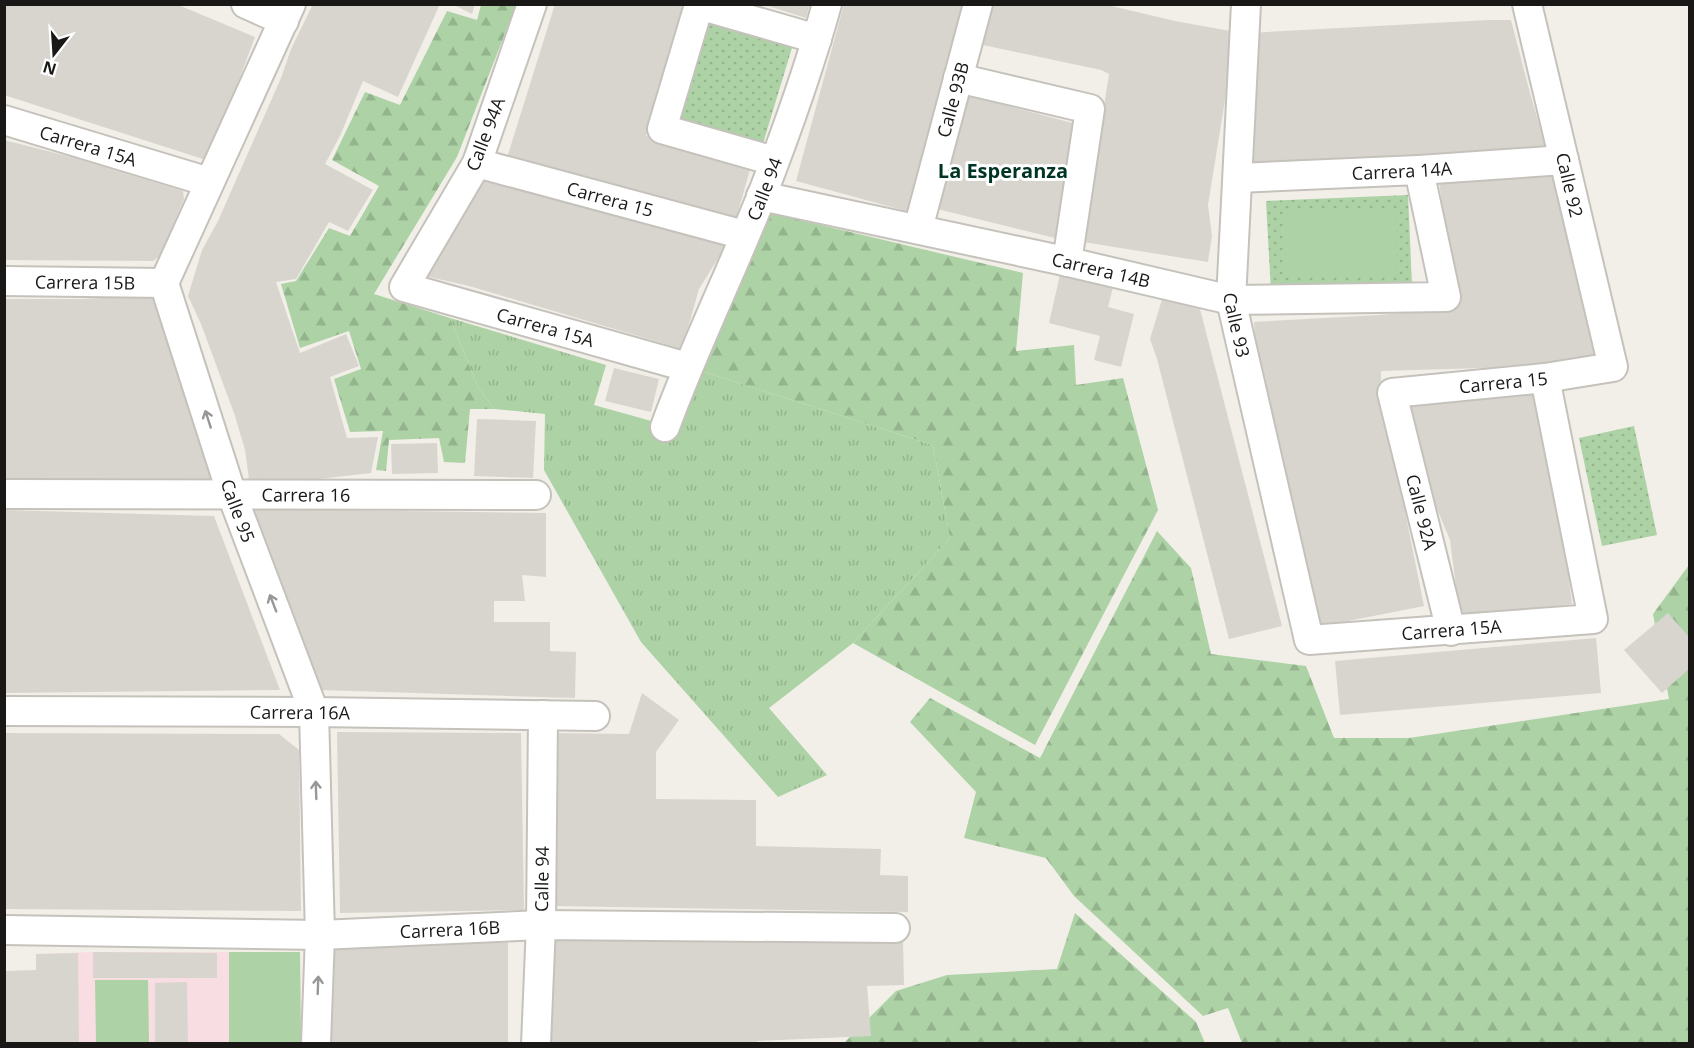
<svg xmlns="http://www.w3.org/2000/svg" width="1694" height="1048" font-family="'Open Sans',sans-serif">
	<defs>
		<pattern id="grass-tufts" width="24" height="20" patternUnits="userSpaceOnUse" patternTransform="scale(1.5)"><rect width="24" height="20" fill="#add2a5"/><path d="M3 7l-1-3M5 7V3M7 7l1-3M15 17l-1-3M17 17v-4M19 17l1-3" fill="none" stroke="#94b48d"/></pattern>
		<pattern id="forest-firs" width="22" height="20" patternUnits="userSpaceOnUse" patternTransform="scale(1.5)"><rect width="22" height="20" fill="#add2a5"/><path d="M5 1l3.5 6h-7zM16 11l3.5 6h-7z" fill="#94b48d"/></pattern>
		<pattern id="park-dots" width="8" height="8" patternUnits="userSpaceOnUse" patternTransform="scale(1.5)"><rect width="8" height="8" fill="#add2a5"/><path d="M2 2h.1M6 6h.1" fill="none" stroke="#94b48d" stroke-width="1.8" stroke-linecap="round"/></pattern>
	</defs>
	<rect width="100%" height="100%" fill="#f2efe9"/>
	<polygon fill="#f8dee2" points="93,952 300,952 301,1043 38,1043 36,954"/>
	<polygon fill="url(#grass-tufts)" points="450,318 606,365 594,405 655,422 653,436 669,440 695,369 933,445 950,538 853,643 769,708 827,775 778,797 641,642 544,470 545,414 494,409 478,387"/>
	<g fill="url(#forest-firs)">
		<polygon points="481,5 516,5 457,157 374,294 450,318 478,387 494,409 470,409 465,463 444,462 439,438 389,440 386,471 376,470 383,431 350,432 334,379 361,369 349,331 300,348 281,284 296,281 329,228 350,236 379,186 332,160 365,92 400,105 447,11 477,20"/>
		<polygon points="766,212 1023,273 1016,351 1074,345 1076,385 1123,378 1158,510 1035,745 853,643 950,538 933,445 695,369"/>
		<polygon points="1157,531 1191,568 1211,654 1306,666 1334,738 1409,738 1669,699 1653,614 1689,565 1689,1043 1242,1043 1228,1008 1203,1016 1074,896 1046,858 964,838 976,792 910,722 930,698 1040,758"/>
		<polygon points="1075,913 1196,1022 1205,1043 843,1044 896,991 947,975 1057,969"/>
	</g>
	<g fill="url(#park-dots)">
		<polygon points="702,11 795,38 761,150 669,122"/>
		<polygon points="1408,195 1412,285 1271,292 1266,201"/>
		<polygon points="1634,426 1657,535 1602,546 1579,438"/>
	</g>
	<g fill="#add2a5">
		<polygon points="1396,209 1396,275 1286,275 1285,210"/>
		<polygon points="229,952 300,952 301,1043 229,1043"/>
		<polygon points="95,980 148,980 149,1043 96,1043"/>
	</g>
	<g fill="#d8d5cf">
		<polygon points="4,4 176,4 255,37 209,161 4,95"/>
		<polygon points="313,4 440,4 398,97 363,81 340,136 325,164 373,190 348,231 329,222 296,279 276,282 300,353 346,334 359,366 330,377 347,438 378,437 371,473 250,487 245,450 235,416 201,324 188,296 202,250 218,221 281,78 291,49"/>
		<polygon points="452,4 475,4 472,14"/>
		<polygon points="555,4 685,4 646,136 751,166 734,226 506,161"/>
		<polygon points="762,4 810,4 806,18"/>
		<polygon points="844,4 966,4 910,212 796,181"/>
		<polygon points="992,4 1103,4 1175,21 1236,32 1208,205 1212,236 1208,262 1083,242 1109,74 1101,70 983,45"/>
		<polygon points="1488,20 1511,20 1530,93 1548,155 1253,168 1249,33"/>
		<polygon points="963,94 1080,125 1055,238 933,208"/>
		<polygon points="4,140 75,158 183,191 184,199 160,256 153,261 4,260"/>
		<polygon points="1550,166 1567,237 1576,262 1596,360 1516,367 1381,371 1381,392 1424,606 1313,628 1257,375 1254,322 1379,315 1457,308 1439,182"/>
		<polygon points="483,172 729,241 699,289 682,349 469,286 425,276"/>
		<polygon points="1061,270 1114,283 1108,307 1134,314 1121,367 1094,360 1100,336 1049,323"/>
		<polygon points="156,295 214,484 4,481 4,299 81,299"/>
		<polygon points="1163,296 1191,303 1200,309 1282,626 1229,639 1157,359 1150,339"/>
		<polygon points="614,368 659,379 651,412 605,401"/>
		<polygon points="1539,387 1562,525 1572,604 1460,618 1450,540 1430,492 1405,405"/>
		<polygon points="477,419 536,421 533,478 474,476"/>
		<polygon points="437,443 438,473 392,474 391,444"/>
		<polygon points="247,509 546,513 546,577 522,575 525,601 494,601 494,622 550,622 550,651 576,652 575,698 319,690"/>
		<polygon points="4,510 214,516 280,690 4,693"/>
		<polygon points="1668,613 1689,637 1689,669 1662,693 1624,650"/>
		<polygon points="1596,638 1601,693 1340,715 1335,661"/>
		<polygon points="642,693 679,720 656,752 656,799 756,800 756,846 881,849 880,875 908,876 908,912 552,906 556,733 629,734"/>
		<polygon points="337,732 521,733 524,910 340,913"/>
		<polygon points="4,733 279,734 299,750 301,911 4,909"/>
		<polygon points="547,936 903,940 904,985 867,986 871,1036 757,1041 757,1044 544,1044"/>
		<polygon points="329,942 508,943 508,1044 327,1044"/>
		<polygon points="93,952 217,953 217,978 93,978"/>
		<polygon points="78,953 79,1044 4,1044 4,971 36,970 36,954"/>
		<polygon points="187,982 188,1044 155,1044 155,983"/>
	</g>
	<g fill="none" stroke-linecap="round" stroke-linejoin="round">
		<defs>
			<g id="street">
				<polyline points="246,4 284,21"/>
				<path id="s1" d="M291 4 164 283 232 495 314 712 320 935 316 1044"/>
				<path id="s2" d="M532 4 477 163 404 287 687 367"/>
				<path id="s3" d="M1246 4 1231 300 1309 640 1593 619 1545 378"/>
				<polyline points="958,78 1090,109 1067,262"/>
				<path id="s4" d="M4 120 209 182"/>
				<polyline points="774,161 662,129 699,5 817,39"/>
				<path id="s5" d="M477 163 744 235"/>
				<path id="s6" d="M1238 178 1419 170 1564 160"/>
				<path id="s7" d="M761 196 1060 260 1231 300 1446 297 1419 170"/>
				<path id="s8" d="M918 229 978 4"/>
				<path id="s9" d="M4 281 164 283"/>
				<path id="s10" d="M665 427C694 348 731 273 762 195 786 133 809 69 827 4"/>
				<path id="s11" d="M4 494 536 495"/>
				<path id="s12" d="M1451 631 1392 393 1545 378 1613 367 1527 4"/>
				<path id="s13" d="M4 711 314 712 595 716"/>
				<path id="s14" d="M4 930 320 935 541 925 895 928"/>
				<path id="s15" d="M536 1044 541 925 543 715"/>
			</g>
		</defs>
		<use href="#street" stroke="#c5c2bc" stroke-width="32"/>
		<use href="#street" stroke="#fff" stroke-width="28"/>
	</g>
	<defs><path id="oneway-shaft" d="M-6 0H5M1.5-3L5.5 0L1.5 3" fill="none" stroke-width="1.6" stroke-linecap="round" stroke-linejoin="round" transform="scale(1.5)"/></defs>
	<g stroke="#989796">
		<use href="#oneway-shaft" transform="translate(208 419) rotate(-108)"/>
		<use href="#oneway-shaft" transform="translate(273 603) rotate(-111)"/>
		<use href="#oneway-shaft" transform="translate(316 790) rotate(-92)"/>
		<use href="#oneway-shaft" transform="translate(318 985) rotate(-88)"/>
	</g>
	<g text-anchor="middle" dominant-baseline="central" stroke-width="6" stroke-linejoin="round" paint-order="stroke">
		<g font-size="18" fill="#191816" stroke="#fff">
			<text stroke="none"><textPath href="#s8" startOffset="134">Calle 93B</textPath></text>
			<text transform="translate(485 134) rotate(-69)">Calle 94A</text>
			<text stroke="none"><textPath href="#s4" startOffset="88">Carrera 15A</textPath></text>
			<text stroke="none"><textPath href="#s6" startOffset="164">Carrera 14A</textPath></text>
			<text transform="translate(1570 185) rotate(77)">Calle 92</text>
			<text stroke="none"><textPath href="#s10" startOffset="258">Calle 94</textPath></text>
			<text stroke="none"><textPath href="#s5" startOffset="138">Carrera 15</textPath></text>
			<text stroke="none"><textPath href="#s7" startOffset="348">Carrera 14B</textPath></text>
			<text stroke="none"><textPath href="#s9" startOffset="81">Carrera 15B</textPath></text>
			<text stroke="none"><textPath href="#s3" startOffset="322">Calle 93</textPath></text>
			<text stroke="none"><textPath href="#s2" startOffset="459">Carrera 15A</textPath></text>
			<text stroke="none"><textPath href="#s12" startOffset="357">Carrera 15</textPath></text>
			<text stroke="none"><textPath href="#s11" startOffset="302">Carrera 16</textPath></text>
			<text stroke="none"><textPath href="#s1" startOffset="546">Calle 95</textPath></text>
			<text transform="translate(1422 512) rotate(76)">Calle 92A</text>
			<text stroke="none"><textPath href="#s3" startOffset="788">Carrera 15A</textPath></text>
			<text stroke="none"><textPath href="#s13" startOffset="296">Carrera 16A</textPath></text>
			<text stroke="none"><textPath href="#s15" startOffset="165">Calle 94</textPath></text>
			<text stroke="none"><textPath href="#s14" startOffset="446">Carrera 16B</textPath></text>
		</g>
		<g font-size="20" font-weight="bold" fill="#003525" stroke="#fff">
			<text x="1003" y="170">La Esperanza</text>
		</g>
	</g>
	<rect width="1694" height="1048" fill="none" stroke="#191816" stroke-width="12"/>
	<g transform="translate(54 54) rotate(197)" stroke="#ffffff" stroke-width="4.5" paint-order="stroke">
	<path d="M0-4.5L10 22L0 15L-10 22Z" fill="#191816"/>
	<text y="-9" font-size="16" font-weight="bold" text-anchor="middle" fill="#191816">N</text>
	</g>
</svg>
